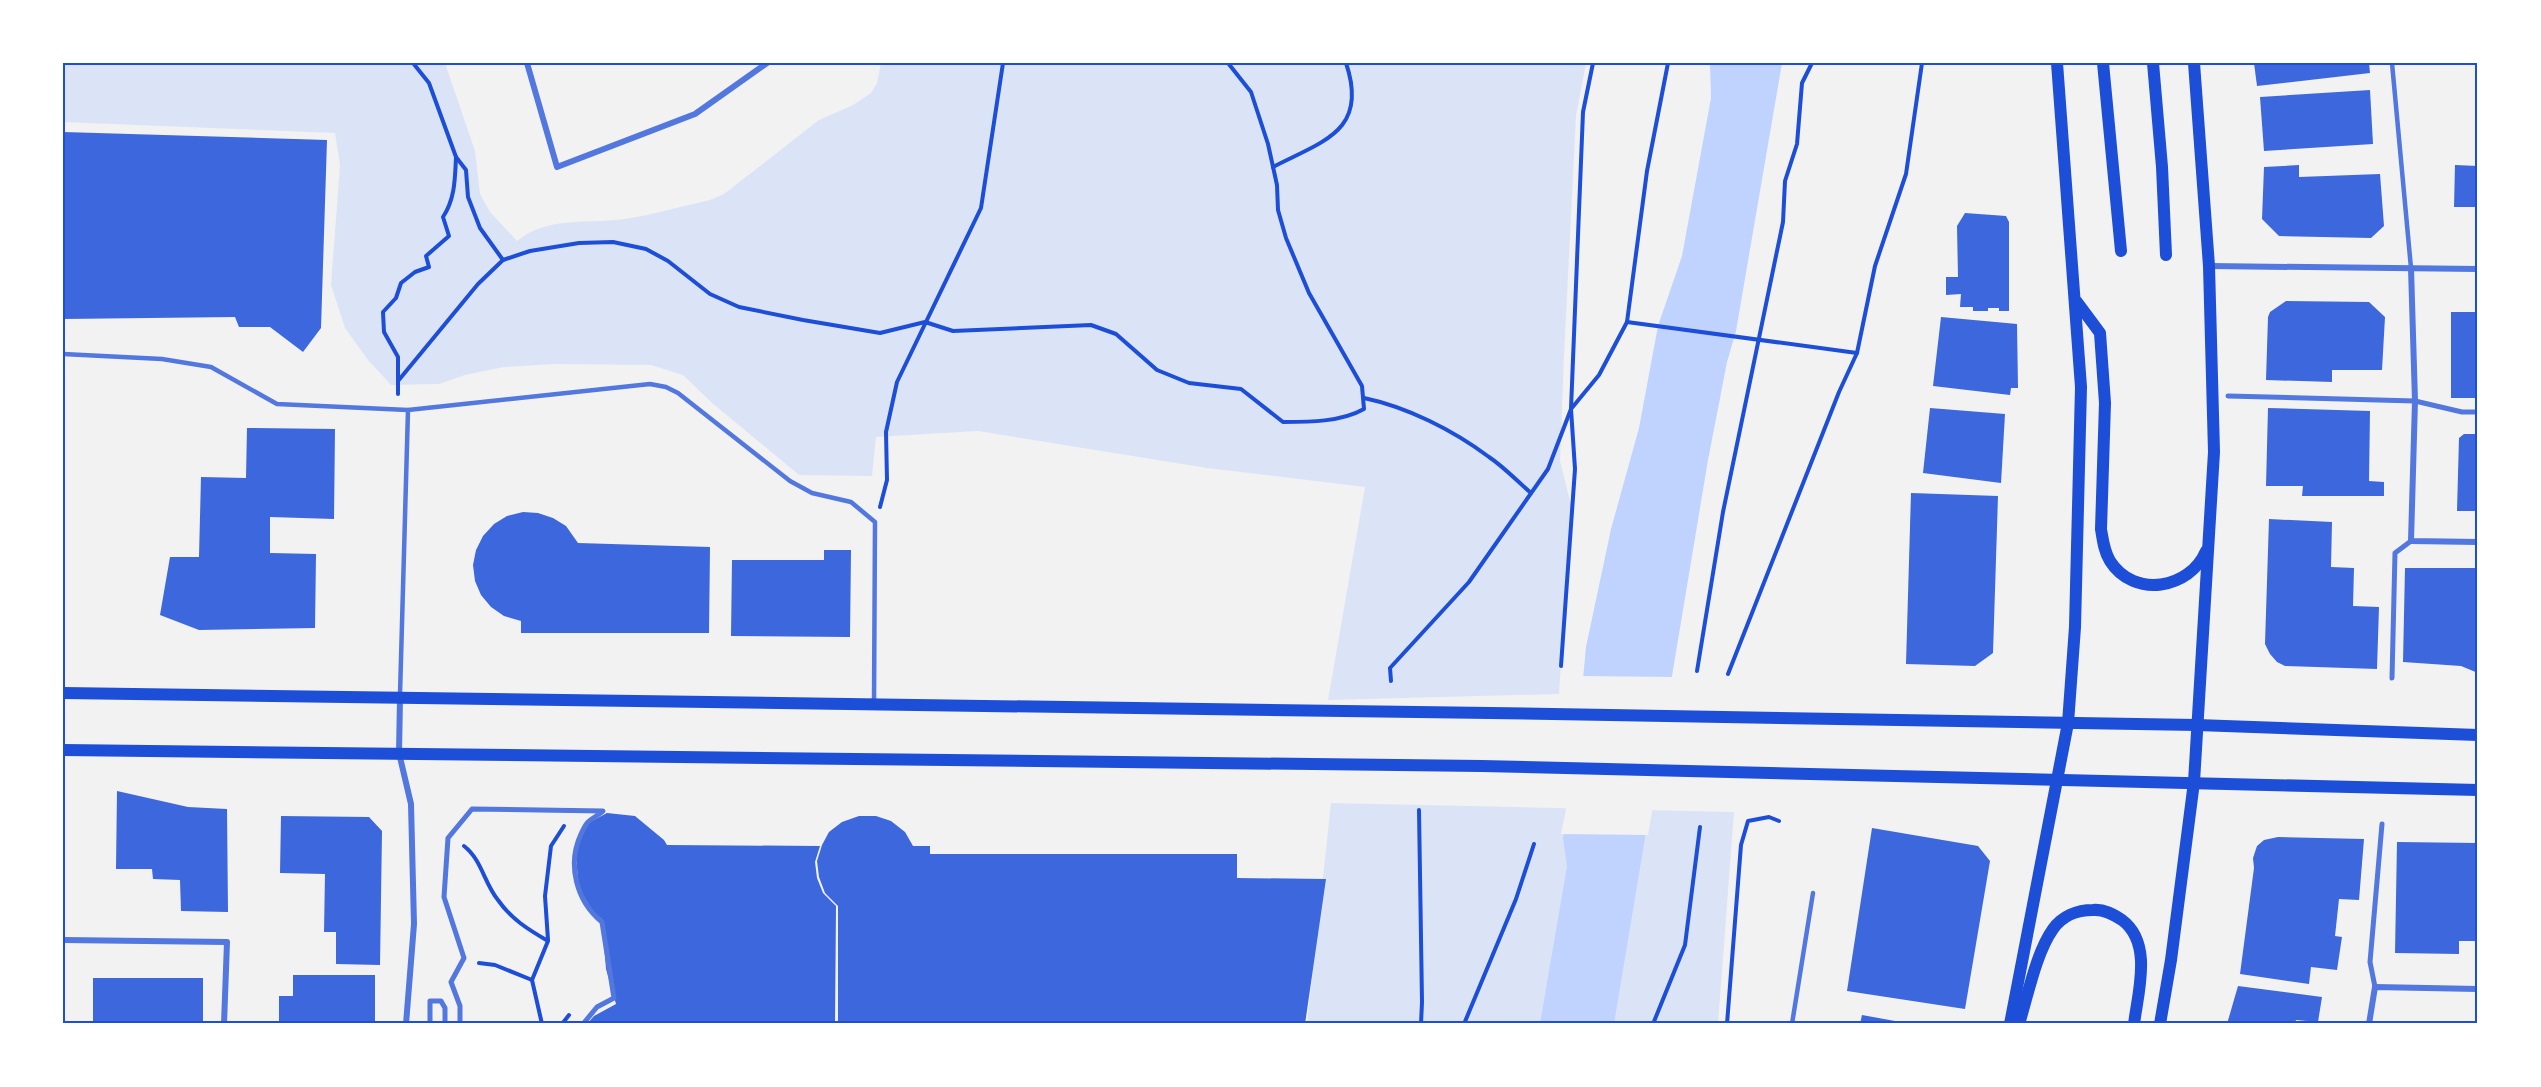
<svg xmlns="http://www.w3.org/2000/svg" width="2541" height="1087" font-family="'Space Grotesk',sans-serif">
	<rect width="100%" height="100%" fill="#f2f2f2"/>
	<g fill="#dbe4f7">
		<path d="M63 63H445L475 151 480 194 490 212 517 241C547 216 588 224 624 219 653 215 682 206 710 200L724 194 819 120 853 105 871 93 877 83 881 63H1586L1576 116 1564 356 1560 461 1572 509 1559 694 1328 700 1365 487 1207 468 978 431 876 437 872 476 799 475 711 402 683 375 651 365 556 364 504 367 465 375 439 384 391 385 368 360 345 328 331 285 340 165 335 133 63 122Z"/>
		<polygon points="1331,803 1734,812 1718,1024 1307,1024"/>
	</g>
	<polygon fill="#bfd3fe" points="1710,63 1782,63 1736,331 1727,362 1708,460 1614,1024 1540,1024 1567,866 1563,838 1572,796 1586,647 1611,529 1639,428 1658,326 1682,256 1711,98"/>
	<polygon fill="#f2f2f2" points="1580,676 1675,677 1648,835 1561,834 1569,795"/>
	<g fill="#3d67dc">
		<polygon points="2254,63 2369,63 2370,73 2257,86"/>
		<polygon points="2370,90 2373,144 2264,151 2260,97"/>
		<polygon points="63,132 327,140 321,328 303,352 270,327 239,327 235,317 63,319"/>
		<polygon points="2299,165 2299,177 2380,174 2384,226 2371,238 2279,236 2262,219 2264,167"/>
		<polygon points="2455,165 2478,166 2478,207 2454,207"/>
		<polygon points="1965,213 2006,216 2009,222 2009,311 1999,311 1999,308 1988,308 1988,311 1973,311 1973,307 1960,307 1961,294 1946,295 1946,277 1958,277 1957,226"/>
		<polygon points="2286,301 2369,302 2385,317 2382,370 2332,370 2332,382 2266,380 2268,317 2270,312"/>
		<rect x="2451" y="312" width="27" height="86"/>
		<polygon points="1941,317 2017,324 2018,388 2011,388 2010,395 1933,386"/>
		<polygon points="1930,408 2005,414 2001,483 1923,473"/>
		<polygon points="2268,408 2370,411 2369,481 2384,482 2384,496 2302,496 2303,486 2266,486"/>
		<polygon points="247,428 335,429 334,519 270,517 270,553 316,554 315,628 199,630 160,615 170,557 199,557 201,477 246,478"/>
		<polygon points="2464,434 2478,434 2478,511 2457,511 2459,438"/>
		<polygon points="1911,493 1998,496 1993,653 1975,666 1906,664"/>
		<polygon points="523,512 538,513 553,518 566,526 578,543 710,547 709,633 521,633 521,621 504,616 491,607 481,595 475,581 473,565 476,550 483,536 494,524 507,516"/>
		<polygon points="2269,519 2332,522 2331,567 2354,568 2353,606 2379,607 2377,669 2285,666 2277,662 2270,654 2265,644"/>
		<polygon points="824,550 851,550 850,637 731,636 732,560 824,560"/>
		<polygon points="2405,568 2478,568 2478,673 2461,666 2403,662"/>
		<polygon points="117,791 188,807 227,809 228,912 181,911 180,880 153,879 152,869 116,869"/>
		<polygon points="607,813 635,816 664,840 667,845 820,846 815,862 817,878 823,893 836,906 835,1024 587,1024 594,1016 616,1004 606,969 602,919 593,912 578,886 576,849 588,823"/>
		<polygon points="281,816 369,817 382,831 380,965 336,964 336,932 324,932 325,874 280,873"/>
		<polygon points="859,816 876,816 891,821 905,832 913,846 930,846 930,854 1237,854 1237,878 1326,879 1305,1024 838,1024 838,906 825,893 819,877 817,861 822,845 829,832 842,822"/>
		<polygon points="1872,828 1978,846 1990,861 1965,1009 1847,991"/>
		<polygon points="2278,837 2364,839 2359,900 2339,899 2335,936 2342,937 2337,970 2311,967 2309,984 2240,974 2254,868 2253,858 2257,846 2264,840"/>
		<polygon points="2397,842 2478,843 2478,941 2459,941 2459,954 2395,953"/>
		<polygon points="293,975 375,975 375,1024 279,1024 279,996 293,996"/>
		<rect x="93" y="978" width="110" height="46"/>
		<polygon points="2238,986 2322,997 2318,1022 2296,1020 2295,1024 2227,1024"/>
		<polygon points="1862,1015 1906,1023 1906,1024 1860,1024"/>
	</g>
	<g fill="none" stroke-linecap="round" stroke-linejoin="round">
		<g stroke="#1d4ed8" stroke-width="4">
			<polyline points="413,63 429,83 456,157 466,170 468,197 480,228 503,260"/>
			<path d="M1273 167C1323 141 1369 131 1346 63"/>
			<polyline points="1627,322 1857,353"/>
			<path d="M398 381 478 284 503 260 530 251 579 243 613 242 646 249 668 261 710 294 739 307 803 320 880 333 925 322 953 331 1091 325 1116 334 1157 370 1189 383 1241 389 1283 422C1309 422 1341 422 1364 409L1362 386 1309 293 1286 238 1278 210 1277 185 1268 144 1251 92 1228 63"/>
			<path d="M398 394V357L384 332 383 312 396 298 401 283 415 272 429 267 426 256 449 236 443 217C455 199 455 179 456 157"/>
			<path d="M1364 398C1407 407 1453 430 1489 457 1504 467 1517 481 1531 493"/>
			<polyline points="880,507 887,480 886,432 897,382 981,208 1003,63"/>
			<polyline points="1561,666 1575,469 1571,409 1599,375 1627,322 1647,171 1668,63"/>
			<polyline points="1697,671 1723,512 1783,222 1785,181 1797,144 1802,83 1812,63"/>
			<polyline points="1728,674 1839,392 1857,353 1875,266 1906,174 1922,63"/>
			<polyline points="1391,681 1390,668 1469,582 1548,469 1571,409 1583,112 1593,63"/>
			<polyline points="1419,810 1422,1002 1421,1024"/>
			<path d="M464 846C482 860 484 883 498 900 511 919 529 930 548 941L532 980 542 1024"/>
			<polyline points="548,940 545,896 551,846 564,826"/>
			<polyline points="479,963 495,965 532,980"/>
			<polyline points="562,1024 569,1015"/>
			<polyline points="1464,1024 1516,899 1534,844"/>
			<polyline points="1653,1024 1685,945 1700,827"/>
			<polyline points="1727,1024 1741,845 1748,821 1769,817 1779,821"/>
		</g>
		<g stroke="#5277de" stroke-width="4.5">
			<polyline points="2392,63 2411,268"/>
			<polyline points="63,354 162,359 211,367 277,404 408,410"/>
			<polyline points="400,695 408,410 650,384 666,387 678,393 790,481 812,493 851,502 875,522 874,704"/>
			<polyline points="1792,1024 1813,893"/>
		</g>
		<g stroke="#5277de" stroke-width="5">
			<polyline points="2228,396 2415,401 2462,412 2478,412"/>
			<polyline points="2392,678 2395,553 2411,541"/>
			<polyline points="2375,987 2370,962 2382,824"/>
			<polyline points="430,1024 430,1001 441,1001 445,1008 445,1024"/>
			<path d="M460 1024V1006L451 982 464 958 444 897 448 838 472 809 603 811C599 815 592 818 588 822 585 825 583 830 581 834 567 864 576 901 602 922L614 998 597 1007 583 1024"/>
		</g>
		<g stroke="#5277de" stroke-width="6">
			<polyline points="527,63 557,167 695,114 767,63"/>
			<polyline points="2209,266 2478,269"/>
			<polyline points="2411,268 2415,401 2411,541 2478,542"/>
			<polyline points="400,698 399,753 411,804 414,924 406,1024"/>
			<polyline points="63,940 227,942 224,1024"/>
			<polyline points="2369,1024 2375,987 2478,989"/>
		</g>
		<g stroke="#1d4ed8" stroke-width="12">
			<polyline points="2103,63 2121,251"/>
			<polyline points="2153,63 2162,167 2166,255"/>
			<path d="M2077 302 2100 333 2105 403 2101 529C2103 541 2104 551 2110 561 2134 599 2190 589 2206 551"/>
			<polyline points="63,693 1490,713 2197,725 2478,735"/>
			<polyline points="63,750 1482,766 2478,790"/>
			<polyline points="2010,1024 2068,723 2075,627 2081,387 2057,63"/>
			<path d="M2019 1024C2028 995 2036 953 2053 929 2062 916 2077 910 2093 910 2104 909 2113 914 2122 920 2153 943 2138 992 2134 1024"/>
			<polyline points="2160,1024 2171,960 2194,782 2214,452 2209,266 2194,63"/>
		</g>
	</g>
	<rect width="2541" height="1087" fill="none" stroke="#ffffff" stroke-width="129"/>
	<rect x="64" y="64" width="2412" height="958" fill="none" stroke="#1d4ed8" stroke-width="2"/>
</svg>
